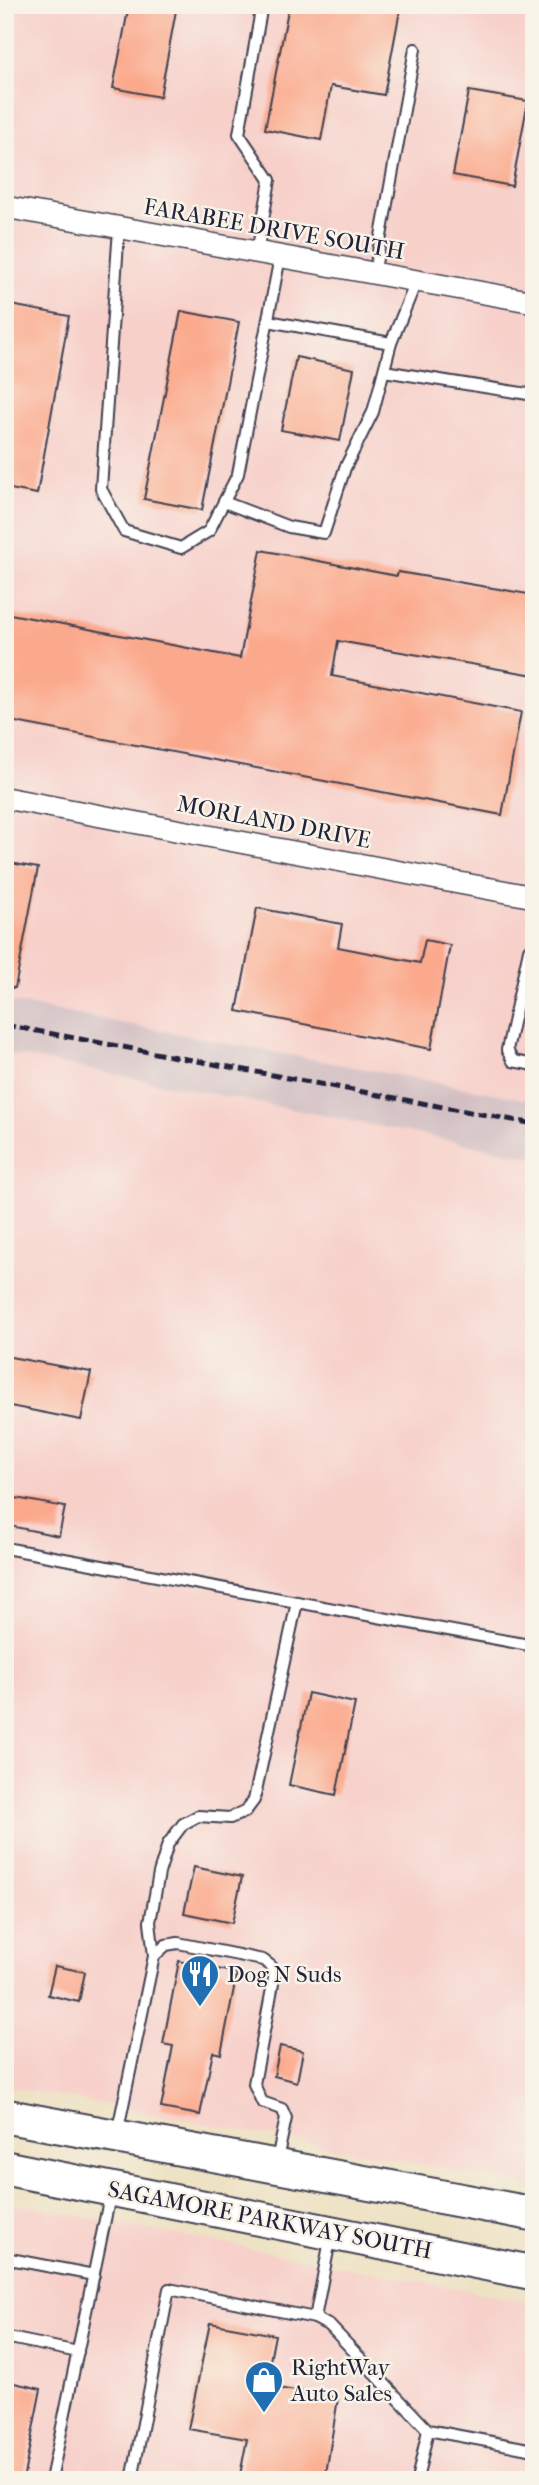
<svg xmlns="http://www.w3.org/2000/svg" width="539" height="2485" font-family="'IM FELL French Canon',serif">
	<rect width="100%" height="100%" fill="#f7f3e8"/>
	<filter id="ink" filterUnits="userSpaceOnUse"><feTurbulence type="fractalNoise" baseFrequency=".0143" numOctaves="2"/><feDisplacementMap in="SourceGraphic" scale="14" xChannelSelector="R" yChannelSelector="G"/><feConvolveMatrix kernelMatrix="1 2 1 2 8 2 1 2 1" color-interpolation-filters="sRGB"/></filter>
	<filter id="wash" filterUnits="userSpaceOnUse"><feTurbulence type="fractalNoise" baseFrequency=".00686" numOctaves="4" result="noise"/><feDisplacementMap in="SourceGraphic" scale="28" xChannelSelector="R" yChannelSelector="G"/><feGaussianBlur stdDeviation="1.57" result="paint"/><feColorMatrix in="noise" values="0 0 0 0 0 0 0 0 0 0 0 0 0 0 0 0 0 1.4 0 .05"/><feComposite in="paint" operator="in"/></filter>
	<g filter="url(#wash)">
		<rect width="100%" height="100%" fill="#eee2c4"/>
		<g fill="#f7d0ca">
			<polygon points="5,5 534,5 534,1101 5,1001"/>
			<polygon points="5,1053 534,1157 534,2186 5,2086"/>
			<polygon points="5,2202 534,2303 534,2480 5,2480"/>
		</g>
		<polygon fill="#d2bec2" points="5,1001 534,1101 534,1157 5,1053"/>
		<g id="blocks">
			<g fill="#fba98c">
				<polygon points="129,5 177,5 160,97 113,88"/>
				<polygon points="289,5 401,5 384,95 331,86 321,140 265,129"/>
				<polygon points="469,91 528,101 512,186 453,175"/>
				<polygon points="11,305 69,316 37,494 5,488 5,338"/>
				<polygon points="181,311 239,322 202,510 144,499"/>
				<polygon points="296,357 354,369 340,441 281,430"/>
				<polygon points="261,550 397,576 398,572 534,595 534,675 338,641 332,676 521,712 502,815 5,720 5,613 240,658"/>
				<polygon points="5,862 38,868 15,988 5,987"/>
				<polygon points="257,908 342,924 338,947 420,963 425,940 450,945 431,1049 237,1011"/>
				<polygon points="5,1356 91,1372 81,1420 5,1405"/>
				<polygon points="5,1496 65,1507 59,1536 5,1525"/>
				<polygon points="308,1693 355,1703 336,1795 289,1785"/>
				<polygon points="194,1867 242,1877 232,1923 184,1913"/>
				<polygon points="179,1961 237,1973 221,2054 213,2052 200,2115 161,2108 173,2046 163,2044"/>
				<polygon points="55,1966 85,1972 79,2002 48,1995"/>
				<polygon points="280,2046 303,2051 297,2082 274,2076"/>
				<polygon points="210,2323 275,2335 265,2386 338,2398 325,2480 239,2480 247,2439 188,2429"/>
				<polygon points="5,2381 41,2389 23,2480 5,2480"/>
			</g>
		</g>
	</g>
	<g filter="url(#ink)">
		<use href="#blocks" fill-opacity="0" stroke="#413f50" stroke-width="2"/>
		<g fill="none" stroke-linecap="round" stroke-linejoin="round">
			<defs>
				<g id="lane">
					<polyline points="119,228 101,489 124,531 181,548 209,531 238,474 280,257"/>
					<polyline points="257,253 270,180 239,134 262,5"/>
					<polyline points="374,275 415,49"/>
					<polyline points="268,321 391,343"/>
					<polyline points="384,371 534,395"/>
					<polyline points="224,502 289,527 324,533 345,468 373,412 391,343 416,282"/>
					<polyline points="534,948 529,950 507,1050 513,1061 534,1065"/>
					<polyline points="5,1548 534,1646"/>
					<polyline points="154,1956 166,1945 178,1943 263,1960 271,1966 275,1973 254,2084 262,2102 282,2109 286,2118 276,2164"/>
					<polyline points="117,2134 154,1956 150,1922 159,1873 168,1844 183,1824 198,1816 230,1818 245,1812 254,1800 297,1602"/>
					<polyline points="5,2258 94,2275"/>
					<polyline points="315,2318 330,2326 428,2430 534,2450"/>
					<polyline points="5,2337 78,2352"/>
					<polyline points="51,2480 111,2191"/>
					<polyline points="132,2480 169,2289 315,2318 331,2235"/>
					<polyline points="417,2480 428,2430"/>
				</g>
				<g id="street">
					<polyline points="5,207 534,302"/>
					<polyline points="5,798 534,897"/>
				</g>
				<g id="primary">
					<polyline points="5,2116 534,2214"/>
					<polyline points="5,2168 534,2273"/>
				</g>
			</defs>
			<use href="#lane" stroke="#413f50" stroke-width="14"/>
			<use href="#street" stroke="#413f50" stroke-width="24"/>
			<use href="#primary" stroke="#413f50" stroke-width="37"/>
			<use href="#lane" stroke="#fff" stroke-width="10"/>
			<use href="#street" stroke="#fff" stroke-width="21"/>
			<use href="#primary" stroke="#fff" stroke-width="33"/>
			<polyline stroke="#22223b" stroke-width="5" stroke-dasharray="10 5" stroke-linecap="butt" points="5,1025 534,1124"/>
		</g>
	</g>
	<defs>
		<symbol id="restaurant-pin" viewBox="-11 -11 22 30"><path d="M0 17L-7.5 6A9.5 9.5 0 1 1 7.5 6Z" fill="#1f6fb2" stroke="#f7f3e8"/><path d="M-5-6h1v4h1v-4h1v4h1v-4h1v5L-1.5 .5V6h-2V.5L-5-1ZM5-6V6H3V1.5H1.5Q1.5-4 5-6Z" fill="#fff"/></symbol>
		<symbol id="shop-pin" viewBox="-11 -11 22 30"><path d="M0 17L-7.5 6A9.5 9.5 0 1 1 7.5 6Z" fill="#1f6fb2" stroke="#f7f3e8"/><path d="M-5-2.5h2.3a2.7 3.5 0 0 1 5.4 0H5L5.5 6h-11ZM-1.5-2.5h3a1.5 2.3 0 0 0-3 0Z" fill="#fff"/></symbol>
	</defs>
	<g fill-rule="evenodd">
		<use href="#restaurant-pin" x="178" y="1952" width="44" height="60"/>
		<use href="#shop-pin" x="242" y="2358" width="44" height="60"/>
	</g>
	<g text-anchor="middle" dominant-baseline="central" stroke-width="5" stroke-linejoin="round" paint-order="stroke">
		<g font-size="23" fill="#22223b" stroke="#f7f3e8">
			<text transform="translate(274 229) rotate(10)">FARABEE DRIVE SOUTH</text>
			<text transform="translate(274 822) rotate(11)">MORLAND DRIVE</text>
			<text transform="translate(270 2220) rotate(11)">SAGAMORE PARKWAY SOUTH</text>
		</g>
		<g font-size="23" fill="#22223b" stroke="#f7f3e8" text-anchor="start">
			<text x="227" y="1974">Dog N Suds</text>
			<text x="291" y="2367">RightWay<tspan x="291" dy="26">Auto Sales</tspan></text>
		</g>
	</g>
	<rect width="539" height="2485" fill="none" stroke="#f7f3e8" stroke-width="28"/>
</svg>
